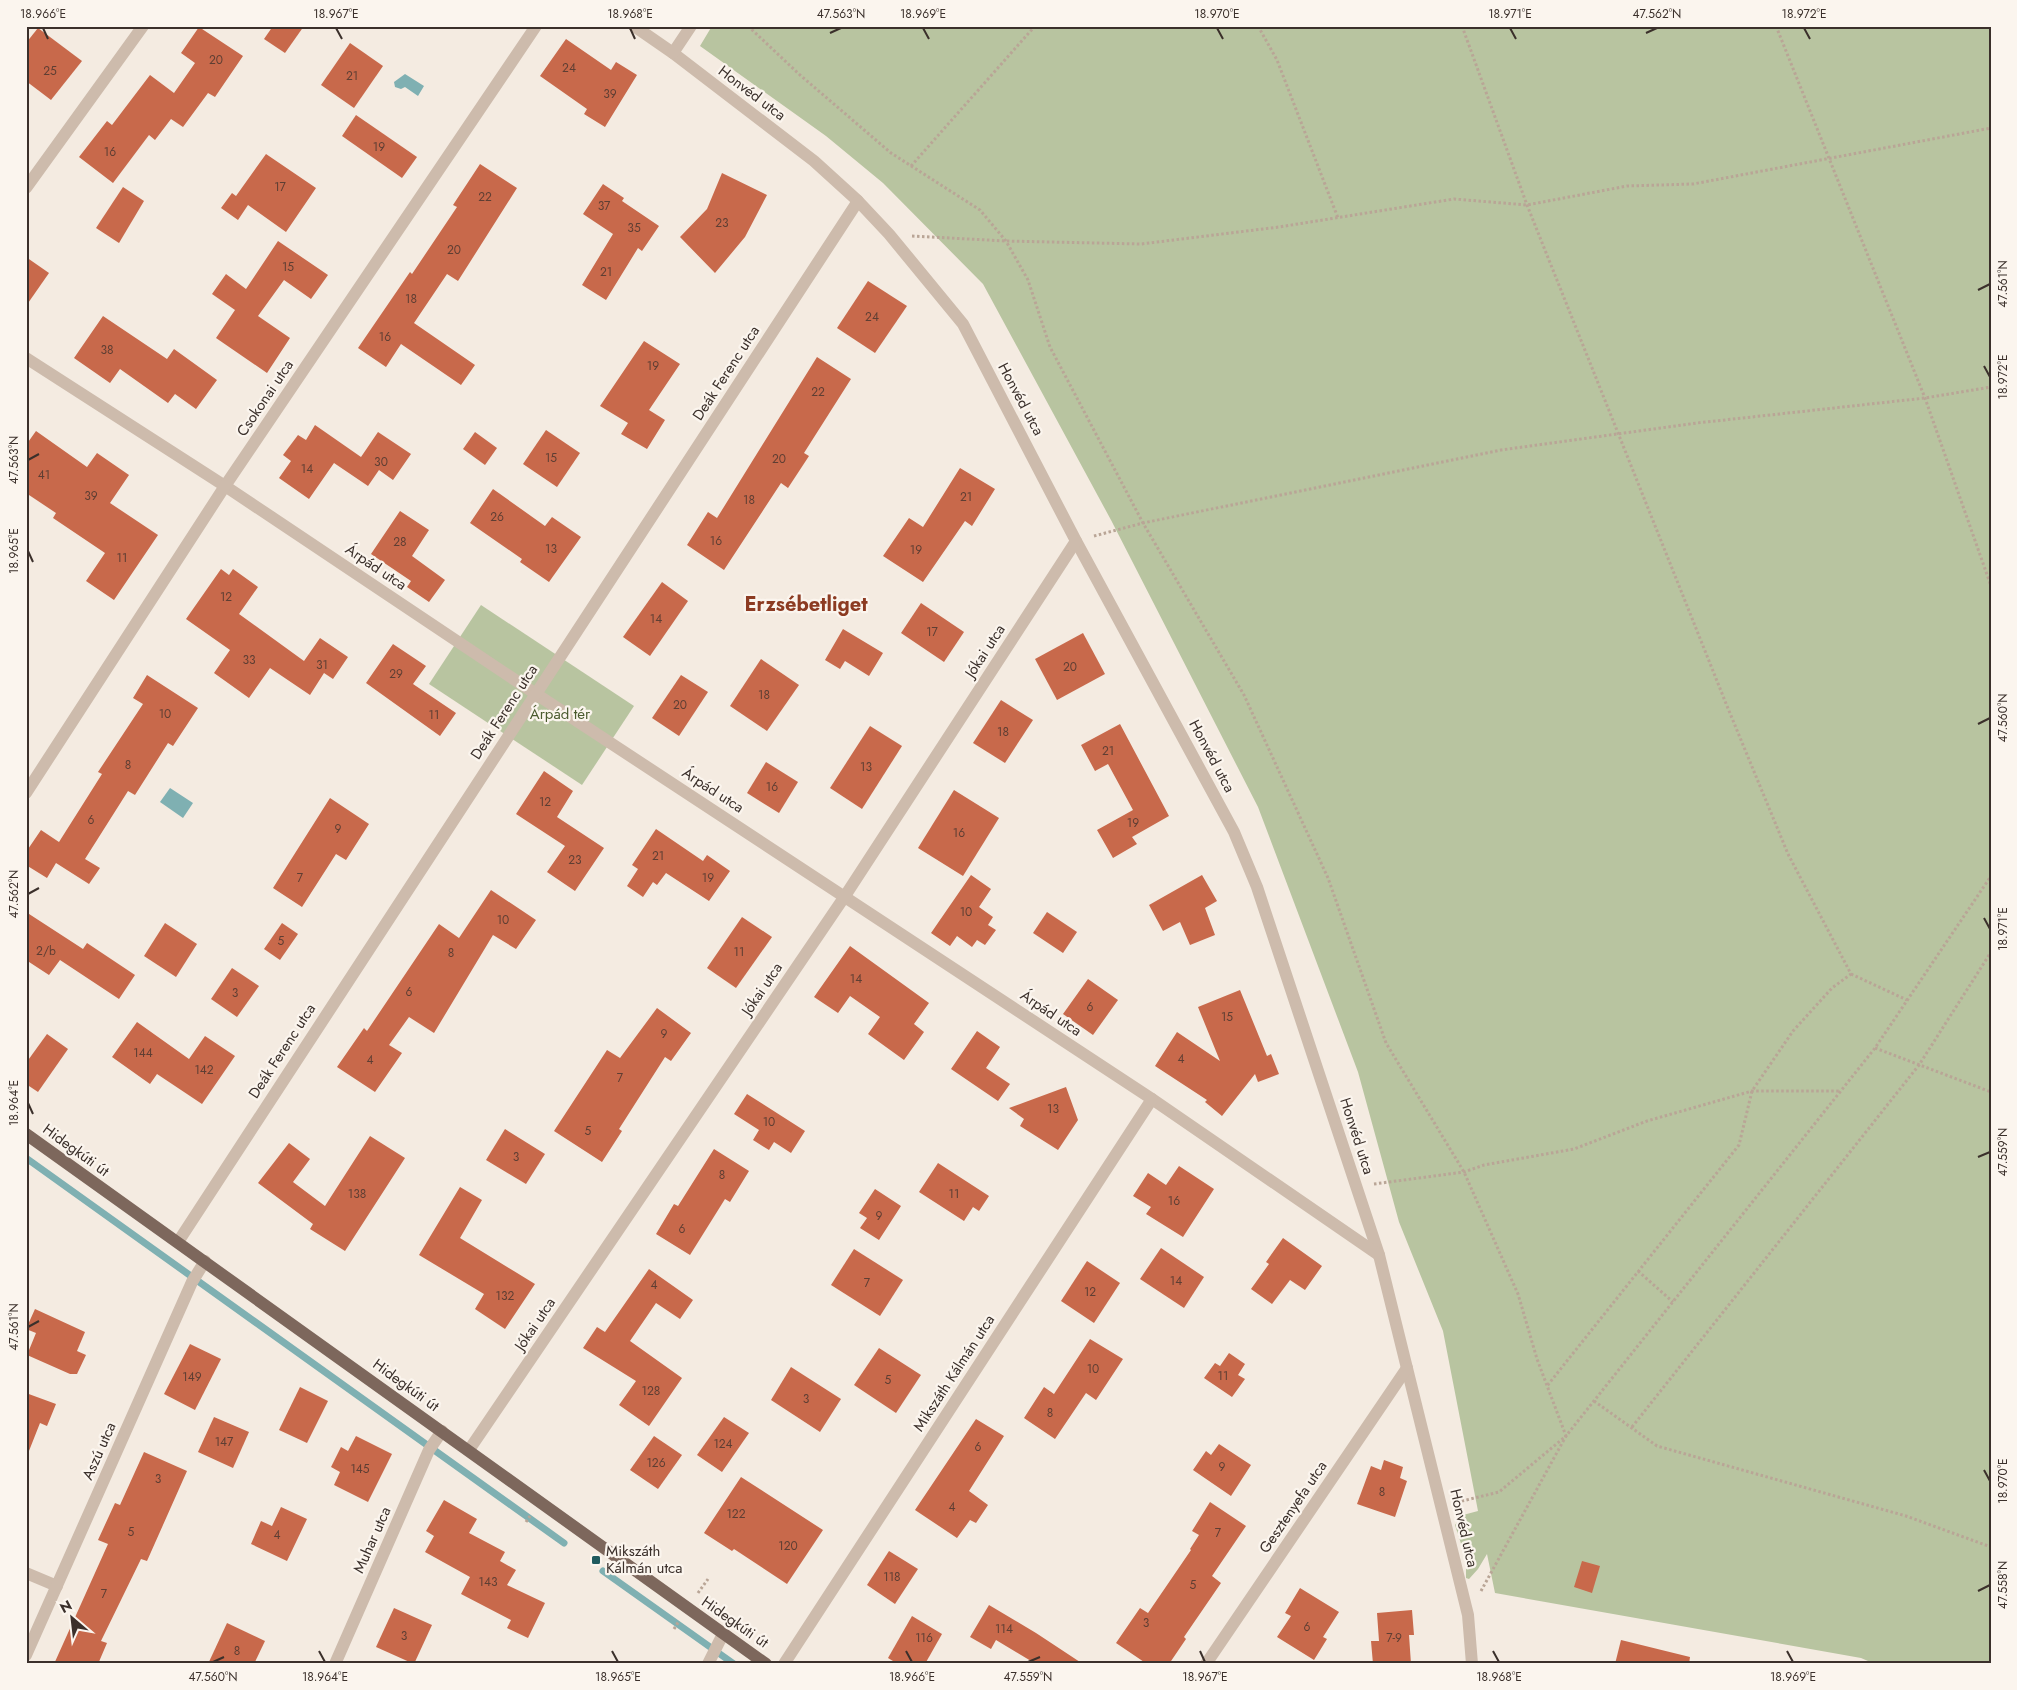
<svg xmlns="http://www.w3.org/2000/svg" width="2017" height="1690" font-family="Jost,sans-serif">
	<rect width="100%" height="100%" fill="#f4ebe1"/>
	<g fill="#b8c4a0">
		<polygon points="712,26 1991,26 1991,1664 1875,1664 1861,1658 1495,1593 1487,1554 1478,1569 1469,1579 1466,1578 1466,1559 1455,1525 1463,1515 1478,1511 1443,1331 1399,1222 1358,1072 1258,807 1111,520 983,284 883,183 826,136 700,46"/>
		<polygon points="481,605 634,706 582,785 429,684"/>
	</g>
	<g fill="#7fb0b2">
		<polygon points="405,74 424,86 418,96 405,87 401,89 395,87 394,82"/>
		<polygon points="170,788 193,803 183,818 160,802"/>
	</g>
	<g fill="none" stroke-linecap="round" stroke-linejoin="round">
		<g stroke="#7fb0b2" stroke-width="7">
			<polyline points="26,1158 564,1543"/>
			<polyline points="603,1571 734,1664"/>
		</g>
	</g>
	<g fill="#c8694b">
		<polygon points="273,26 304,26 285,53 264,39"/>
		<polygon points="199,27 243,56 215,97 208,93 183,127 171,119 155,140 149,135 113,183 79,157 107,121 112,125 150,75 174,93 195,63 181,53"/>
		<polygon points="38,28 82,61 51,100 26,81 26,43"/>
		<polygon points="566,39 611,70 616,62 637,75 605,127 584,114 587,109 540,76"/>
		<polygon points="350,43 383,66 354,108 321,85"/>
		<polygon points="356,115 417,157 402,178 342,136"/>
		<polygon points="266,154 316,188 286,232 248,205 238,220 221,208 232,193 236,196"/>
		<polygon points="480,164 517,188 458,281 447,274 414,323 475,365 461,385 401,344 386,367 358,348 410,272 412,274 457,207 453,205"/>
		<polygon points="722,173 767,195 745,237 715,273 680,237 707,209"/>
		<polygon points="603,184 624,198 622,201 659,226 642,251 638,248 606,300 582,285 613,234 583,214"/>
		<polygon points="123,187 144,201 119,243 96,228"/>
		<polygon points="278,241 328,275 311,299 284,280 258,316 290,338 267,373 216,338 235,310 212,294 226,274 246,289"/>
		<polygon points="26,257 49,273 26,306"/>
		<polygon points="868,281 907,306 875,353 837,328"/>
		<polygon points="103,316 167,359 174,349 217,380 196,409 175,394 168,403 120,369 110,383 74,358"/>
		<polygon points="644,341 680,364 649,410 665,420 647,449 621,434 628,423 600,406"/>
		<polygon points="817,357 851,379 804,453 809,456 788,488 781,483 724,570 687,545 708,512 717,518"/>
		<polygon points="315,425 361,457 378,432 411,454 393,480 379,470 368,486 334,463 309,499 279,478 291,461 283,455 298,435 306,440"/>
		<polygon points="546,430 580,453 557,487 523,464"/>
		<polygon points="36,431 87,467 97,453 129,475 110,503 158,535 114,600 86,581 105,553 53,518 56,513 26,493 26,445"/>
		<polygon points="475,432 497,448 485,465 463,449"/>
		<polygon points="960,468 995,489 972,526 965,521 923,582 883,556 909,518 923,527"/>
		<polygon points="493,489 545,526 552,517 581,537 549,582 520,562 522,559 470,523"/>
		<polygon points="400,511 429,530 412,556 445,580 429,602 407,587 411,581 371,554"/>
		<polygon points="221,569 229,575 233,569 258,587 239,614 304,661 320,638 348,657 333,679 324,673 310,695 270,668 249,698 214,673 230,650 186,619"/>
		<polygon points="662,582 688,601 650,656 623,637"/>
		<polygon points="921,603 964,632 944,662 901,633"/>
		<polygon points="843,629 883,653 869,676 845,661 840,669 825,660"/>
		<polygon points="1083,633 1105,674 1057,700 1035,659"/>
		<polygon points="393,644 426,666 413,684 456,713 440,736 366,683"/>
		<polygon points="761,659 799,685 767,731 730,706"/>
		<polygon points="147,675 198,708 173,746 168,743 135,795 128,791 85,859 100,868 89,884 56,863 47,878 26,865 26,852 41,830 59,842 102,774 98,772 143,704 133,698"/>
		<polygon points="681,675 708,692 679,736 652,718"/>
		<polygon points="1001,700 1033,720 1005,763 973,743"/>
		<polygon points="1120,724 1169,816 1132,837 1137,844 1113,858 1097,830 1133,810 1108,764 1095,771 1081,745"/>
		<polygon points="870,726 902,746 862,809 830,788"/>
		<polygon points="766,762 798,782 779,813 747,793"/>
		<polygon points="544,771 573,791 557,817 604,848 575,891 547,872 565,846 516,814"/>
		<polygon points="954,790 999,818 963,876 918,848"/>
		<polygon points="330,798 369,824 346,860 336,854 302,907 273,888"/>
		<polygon points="656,829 703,861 707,855 730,871 709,901 666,873 657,885 653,882 643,897 627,886 638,869 632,865"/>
		<polygon points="971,875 991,889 979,907 993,917 988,925 996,930 985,945 977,940 972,947 957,936 950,946 931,933"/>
		<polygon points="1202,875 1217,901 1205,908 1215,935 1190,945 1180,922 1163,931 1149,905"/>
		<polygon points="491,890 536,920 516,949 493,935 434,1033 409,1017 389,1045 402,1053 375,1092 337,1067 364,1028 367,1031 439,924 459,938"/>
		<polygon points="26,912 83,949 87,943 135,975 119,999 60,960 49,975 26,960"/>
		<polygon points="1047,912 1077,932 1063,953 1033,933"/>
		<polygon points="742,917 772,937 736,988 707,968"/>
		<polygon points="165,923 197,944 176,977 144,956"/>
		<polygon points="282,923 298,934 280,960 264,949"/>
		<polygon points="850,946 929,1003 914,1024 924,1032 904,1060 868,1034 880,1017 850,996 838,1013 814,997"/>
		<polygon points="232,968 259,986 237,1017 211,999"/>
		<polygon points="1088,979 1118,1000 1093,1035 1063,1014"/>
		<polygon points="1240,990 1267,1056 1271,1054 1279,1074 1258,1082 1255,1074 1222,1116 1205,1102 1207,1100 1155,1066 1177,1032 1220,1061 1198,1007"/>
		<polygon points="657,1008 691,1033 671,1061 665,1057 619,1129 622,1131 602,1162 554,1131 607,1050 620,1058"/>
		<polygon points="137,1022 189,1059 205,1036 235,1056 202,1104 157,1074 150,1084 112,1057"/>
		<polygon points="977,1031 1000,1047 986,1068 1010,1084 998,1101 951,1069"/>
		<polygon points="47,1034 68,1049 38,1092 26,1084 26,1063"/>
		<polygon points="1066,1087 1078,1120 1058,1150 1020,1126 1024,1119 1009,1108"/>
		<polygon points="747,1094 805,1131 791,1153 774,1142 769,1150 753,1140 759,1130 734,1114"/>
		<polygon points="505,1129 545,1154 526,1184 486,1160"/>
		<polygon points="370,1136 405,1158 345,1251 310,1229 313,1224 258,1183 289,1143 310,1159 293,1182 325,1206"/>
		<polygon points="714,1149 749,1171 730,1202 725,1199 690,1255 656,1234 674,1204 678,1206"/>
		<polygon points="938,1163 989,1196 979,1211 973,1207 964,1221 919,1192"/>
		<polygon points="1179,1166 1214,1189 1183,1237 1146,1214 1151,1207 1133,1196 1148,1173 1166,1185"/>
		<polygon points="460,1187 482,1200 460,1238 535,1284 505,1329 475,1309 484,1294 419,1255"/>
		<polygon points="875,1189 901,1206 879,1240 860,1228 867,1218 859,1213"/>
		<polygon points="1283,1238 1322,1266 1305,1290 1290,1280 1272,1304 1251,1289 1269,1264 1266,1262"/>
		<polygon points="1161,1248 1204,1277 1184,1308 1140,1279"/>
		<polygon points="854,1249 903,1280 880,1316 831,1285"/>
		<polygon points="1087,1261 1120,1283 1094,1323 1061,1301"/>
		<polygon points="649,1269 693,1300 680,1319 656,1303 630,1341 682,1378 649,1426 619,1405 636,1381 583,1348 597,1327 605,1332"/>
		<polygon points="35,1309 85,1332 77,1351 86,1355 77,1374 70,1374 27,1355 36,1333 26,1329"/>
		<polygon points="1090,1339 1123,1359 1096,1400 1086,1393 1055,1439 1024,1418 1044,1387 1054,1394"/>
		<polygon points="190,1344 221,1359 195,1410 164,1394"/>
		<polygon points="879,1348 921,1375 896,1413 854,1385"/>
		<polygon points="1229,1353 1245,1364 1238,1375 1245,1379 1232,1397 1204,1378 1215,1363 1220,1366"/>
		<polygon points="791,1367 841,1399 820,1432 771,1400"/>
		<polygon points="300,1387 328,1401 307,1443 279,1430"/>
		<polygon points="26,1393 56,1404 47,1426 40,1423 27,1456"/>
		<polygon points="214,1417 249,1432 233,1468 198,1452"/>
		<polygon points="724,1417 749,1433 722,1472 697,1455"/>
		<polygon points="976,1419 1004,1436 969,1491 988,1505 976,1523 970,1520 957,1538 915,1510"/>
		<polygon points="356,1436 392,1454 368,1502 334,1485 340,1472 331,1467 341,1447 348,1451"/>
		<polygon points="654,1436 682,1455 658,1489 630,1470"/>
		<polygon points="1219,1444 1251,1465 1231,1496 1193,1470 1206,1451 1211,1455"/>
		<polygon points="144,1452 187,1471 147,1561 141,1559 101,1641 107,1643 98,1664 54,1664 108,1544 98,1540 115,1503 120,1505"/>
		<polygon points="1384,1460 1403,1467 1400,1478 1407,1481 1395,1517 1357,1504 1371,1466 1381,1470"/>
		<polygon points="741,1477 823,1530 787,1584 734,1549 732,1551 704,1533"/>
		<polygon points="444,1500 477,1519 469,1533 505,1552 500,1561 516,1570 507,1585 545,1603 528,1638 507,1628 511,1620 461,1594 470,1577 425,1552 434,1536 426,1531"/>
		<polygon points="1210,1502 1246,1526 1212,1576 1221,1583 1184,1637 1186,1639 1169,1664 1147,1664 1116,1643 1140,1608 1148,1613 1191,1550 1190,1549 1199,1535 1192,1531"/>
		<polygon points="281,1507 307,1519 287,1561 251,1544 261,1521 272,1526"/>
		<polygon points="889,1551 918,1569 895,1604 867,1585"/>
		<polygon points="1582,1561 1600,1566 1592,1593 1574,1587"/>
		<polygon points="1300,1588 1339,1612 1323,1637 1327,1639 1314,1660 1277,1637 1291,1616 1285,1613"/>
		<polygon points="989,1605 1036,1633 1083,1664 1036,1664 996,1640 991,1649 970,1637"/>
		<polygon points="394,1608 432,1625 414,1664 376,1647"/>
		<polygon points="1412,1610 1414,1635 1409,1635 1411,1664 1373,1664 1371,1641 1379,1641 1377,1613"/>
		<polygon points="912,1616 942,1634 925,1664 898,1664 888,1658"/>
		<polygon points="227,1623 265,1641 254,1664 208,1664"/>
		<polygon points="1621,1640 1690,1657 1689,1664 1615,1664"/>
	</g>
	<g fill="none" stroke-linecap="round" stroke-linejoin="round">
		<g stroke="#b9a596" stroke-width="3" stroke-dasharray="2.5 2.5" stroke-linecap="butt">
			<polyline points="748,26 800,75 891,153 980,210 1006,241 1028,280 1050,347 1143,523 1244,695 1328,878 1386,1043 1464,1172 1518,1294 1537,1359 1566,1436 1499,1492 1458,1502"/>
			<polyline points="1258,26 1277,60 1338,218"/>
			<polyline points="1462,26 1527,205 1727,706 1788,854 1851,974 1832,988 1793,1031 1752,1091 1739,1145 1547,1386"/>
			<polyline points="1776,26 1925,398 1991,586"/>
			<polyline points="911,166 1035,26"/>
			<polyline points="912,236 1006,241 1141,244 1279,227 1454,199 1527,205 1627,186 1693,184 1991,128"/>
			<polyline points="1094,536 1143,523 1501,450 1697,423 1925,398 1991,387"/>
			<polyline points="1851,974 1907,1000"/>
			<polyline points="1875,1048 1991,1092"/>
			<polyline points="1374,1184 1464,1172 1484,1165 1574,1149 1647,1121 1752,1091 1840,1091"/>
			<polyline points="1638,1271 1673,1302"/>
			<polyline points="1594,1401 1657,1446 1906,1516 1991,1547"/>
			<polyline points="1632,1427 1919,1065 1991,952"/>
			<polyline points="526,1522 530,1516"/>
			<polyline points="1481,1591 1566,1436 1875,1048 1991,876"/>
			<polyline points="698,1593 708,1579"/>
			<polyline points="674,1629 679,1621"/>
		</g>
		<g stroke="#cdbbac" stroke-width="12">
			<polyline points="634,26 673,53 814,161 858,201 889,234 963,324 1076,541 1234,832 1257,887 1379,1255 1468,1615 1472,1664"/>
			<polyline points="673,53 691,26"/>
			<polyline points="26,188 143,26"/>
			<polyline points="26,358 225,486 536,694 1152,1099 1379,1255"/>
			<polyline points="26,793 225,486 536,26"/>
			<polyline points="178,1242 858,201"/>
			<polyline points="469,1450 845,896 1076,541"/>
			<polyline points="26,1573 57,1586"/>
			<polyline points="26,1655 192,1282 205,1261"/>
			<polyline points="335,1664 429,1450 442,1431"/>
			<polyline points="708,1664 723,1634"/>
			<polyline points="784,1664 1152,1099"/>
			<polyline points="1206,1664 1407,1368"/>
		</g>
		<polyline stroke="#7d675c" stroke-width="12" points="26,1134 766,1664"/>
	</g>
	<path fill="none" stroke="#3b302b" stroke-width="2" d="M43 28 48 39M336 28 342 39M630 28 635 39M923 28 929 39M1217 28 1223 39M1510 28 1516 39M1804 28 1810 39M830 33 841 28M1646 33 1657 28M1978 290 1990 284M1984 366 1990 377M28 460 39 454M28 551 33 562M1978 724 1990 718M28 894 39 888M1984 918 1990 929M28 1103 33 1114M1978 1157 1990 1152M28 1327 39 1321M1984 1470 1990 1481M1978 1591 1990 1585M319 1651 325 1662M612 1651 618 1662M906 1651 912 1662M1200 1651 1205 1662M1493 1651 1499 1662M1787 1651 1793 1662M213 1662 224 1657M1028 1662 1040 1657"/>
	<rect fill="#1f5a5e" stroke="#fbf5ee" stroke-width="2" x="591" y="1555" width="10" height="10" rx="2.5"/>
	<g text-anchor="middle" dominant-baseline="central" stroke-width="4.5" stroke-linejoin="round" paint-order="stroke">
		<g font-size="12" fill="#5e3e33">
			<text x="216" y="60">20</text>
			<text x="569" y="68">24</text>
			<text x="50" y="71">25</text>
			<text x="352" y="76">21</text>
			<text x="610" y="94">39</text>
			<text x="379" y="147">19</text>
			<text x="110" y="152">16</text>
			<text x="280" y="187">17</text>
			<text x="485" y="197">22</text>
			<text x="604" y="206">37</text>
			<text x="722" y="223">23</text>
			<text x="634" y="228">35</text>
			<text x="454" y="250">20</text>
			<text x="288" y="267">15</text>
			<text x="606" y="272">21</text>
			<text x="411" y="299">18</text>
			<text x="872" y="317">24</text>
			<text x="385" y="337">16</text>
			<text x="107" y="350">38</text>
			<text x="653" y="366">19</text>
			<text x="818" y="392">22</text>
			<text x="551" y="458">15</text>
			<text x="779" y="459">20</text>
			<text x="381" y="462">30</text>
			<text x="307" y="469">14</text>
			<text x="44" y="475">41</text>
			<text x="91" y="496">39</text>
			<text x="966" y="497">21</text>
			<text x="749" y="500">18</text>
			<text x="497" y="517">26</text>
			<text x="716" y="541">16</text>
			<text x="400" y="542">28</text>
			<text x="551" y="549">13</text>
			<text x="916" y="550">19</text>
			<text x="122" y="558">11</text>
			<text x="226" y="597">12</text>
			<text x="656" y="619">14</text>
			<text x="932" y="632">17</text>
			<text x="249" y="660">33</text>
			<text x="322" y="665">31</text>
			<text x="1070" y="667">20</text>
			<text x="396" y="674">29</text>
			<text x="764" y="695">18</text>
			<text x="680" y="705">20</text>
			<text x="165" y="714">10</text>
			<text x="434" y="715">11</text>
			<text x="1003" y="732">18</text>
			<text x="1108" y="751">21</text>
			<text x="128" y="765">8</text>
			<text x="866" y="767">13</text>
			<text x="772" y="787">16</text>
			<text x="545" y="802">12</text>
			<text x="91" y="820">6</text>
			<text x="1133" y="823">19</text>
			<text x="338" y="829">9</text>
			<text x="959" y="833">16</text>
			<text x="658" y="856">21</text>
			<text x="575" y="860">23</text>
			<text x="300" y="878">7</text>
			<text x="708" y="878">19</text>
			<text x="966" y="912">10</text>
			<text x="503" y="920">10</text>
			<text x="281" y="941">5</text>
			<text x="46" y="951">2/b</text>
			<text x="739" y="952">11</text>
			<text x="451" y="953">8</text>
			<text x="856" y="979">14</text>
			<text x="409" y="992">6</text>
			<text x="235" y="993">3</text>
			<text x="1090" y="1007">6</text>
			<text x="1227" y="1017">15</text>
			<text x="664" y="1034">9</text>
			<text x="143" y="1053">144</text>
			<text x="1181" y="1059">4</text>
			<text x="370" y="1060">4</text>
			<text x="204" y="1070">142</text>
			<text x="620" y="1078">7</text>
			<text x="1053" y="1109">13</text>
			<text x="769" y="1122">10</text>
			<text x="588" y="1131">5</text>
			<text x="516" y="1157">3</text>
			<text x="722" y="1175">8</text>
			<text x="357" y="1194">138</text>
			<text x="954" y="1194">11</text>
			<text x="1174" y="1201">16</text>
			<text x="879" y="1216">9</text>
			<text x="682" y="1229">6</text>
			<text x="1176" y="1281">14</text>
			<text x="867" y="1283">7</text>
			<text x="654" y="1285">4</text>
			<text x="1090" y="1292">12</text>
			<text x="505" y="1296">132</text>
			<text x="1093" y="1369">10</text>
			<text x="1223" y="1376">11</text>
			<text x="192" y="1377">149</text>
			<text x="888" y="1380">5</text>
			<text x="651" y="1391">128</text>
			<text x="806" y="1399">3</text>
			<text x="1050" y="1413">8</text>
			<text x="224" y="1442">147</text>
			<text x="723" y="1444">124</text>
			<text x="978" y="1447">6</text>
			<text x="656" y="1463">126</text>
			<text x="1222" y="1467">9</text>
			<text x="360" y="1469">145</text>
			<text x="158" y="1479">3</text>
			<text x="1382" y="1492">8</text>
			<text x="952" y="1507">4</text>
			<text x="736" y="1514">122</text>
			<text x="131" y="1532">5</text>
			<text x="1218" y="1533">7</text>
			<text x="277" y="1535">4</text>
			<text x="788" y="1546">120</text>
			<text x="892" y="1577">118</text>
			<text x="488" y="1582">143</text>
			<text x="1193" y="1585">5</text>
			<text x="104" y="1594">7</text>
			<text x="1146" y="1623">3</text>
			<text x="1307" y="1627">6</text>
			<text x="1004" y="1629">114</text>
			<text x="404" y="1636">3</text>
			<text x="924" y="1638">116</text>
			<text x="1394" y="1638">7-9</text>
			<text x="237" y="1651">8</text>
		</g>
		<g font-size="15" fill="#3b302b" stroke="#fbf5ee">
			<text transform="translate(752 93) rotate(37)">Honvéd utca</text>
			<text transform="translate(726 373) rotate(-57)">Deák Ferenc utca</text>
			<text transform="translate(265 398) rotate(-56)">Csokonai utca</text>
			<text transform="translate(1021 399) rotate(62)">Honvéd utca</text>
			<text transform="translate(376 567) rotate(34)">Árpád utca</text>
			<text transform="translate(985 651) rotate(-57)">Jókai utca</text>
			<text transform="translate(504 712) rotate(-57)">Deák Ferenc utca</text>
			<text transform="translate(1212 756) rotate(62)">Honvéd utca</text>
			<text transform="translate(713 790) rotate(33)">Árpád utca</text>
			<text transform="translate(762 989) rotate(-56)">Jókai utca</text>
			<text transform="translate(1051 1013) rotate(34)">Árpád utca</text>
			<text transform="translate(282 1051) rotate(-57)">Deák Ferenc utca</text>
			<text transform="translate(1357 1136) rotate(72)">Honvéd utca</text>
			<text transform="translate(76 1150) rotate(36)">Hidegkúti út</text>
			<text transform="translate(535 1324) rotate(-56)">Jókai utca</text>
			<text transform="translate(954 1373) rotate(-57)">Mikszáth Kálmán utca</text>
			<text transform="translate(406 1385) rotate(36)">Hidegkúti út</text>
			<text transform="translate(99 1451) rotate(-66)">Aszú utca</text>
			<text transform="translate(1293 1507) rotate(-56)">Gesztenyefa utca</text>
			<text transform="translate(1464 1528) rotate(77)">Honvéd utca</text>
			<text transform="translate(372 1540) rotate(-66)">Muhar utca</text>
			<text transform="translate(735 1622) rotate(35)">Hidegkúti út</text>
		</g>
		<g font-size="15" fill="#4a5a2e" stroke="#fbf5ee">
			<text x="560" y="714">Árpád tér</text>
		</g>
		<g font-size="15" fill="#3b302b" stroke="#fbf5ee" text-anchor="start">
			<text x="606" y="1551">Mikszáth<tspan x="606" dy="17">Kálmán utca</tspan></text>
		</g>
		<g font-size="20" font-weight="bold" fill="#8c3b22" stroke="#fbf5ee">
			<text x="806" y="604">Erzsébetliget</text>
		</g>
	</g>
	<rect width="2017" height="1690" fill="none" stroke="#fbf5ee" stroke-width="55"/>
	<g transform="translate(72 1618) rotate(332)" stroke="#fbf5ee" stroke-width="4" paint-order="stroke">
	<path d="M0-4L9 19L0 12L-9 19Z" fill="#3b302b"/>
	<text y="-8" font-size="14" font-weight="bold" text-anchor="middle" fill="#3b302b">N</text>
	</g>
	<rect x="28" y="28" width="1962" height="1634" fill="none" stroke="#3b302b" stroke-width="2"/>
	<g font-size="12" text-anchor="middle" fill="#3b302b">
		<text x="43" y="18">18.966°E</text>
		<text x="336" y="18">18.967°E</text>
		<text x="630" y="18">18.968°E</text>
		<text x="841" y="18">47.563°N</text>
		<text x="923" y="18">18.969°E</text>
		<text x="1217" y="18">18.970°E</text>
		<text x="1510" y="18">18.971°E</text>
		<text x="1657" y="18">47.562°N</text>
		<text x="1804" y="18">18.972°E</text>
		<text transform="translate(2003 284) rotate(-90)" y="4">47.561°N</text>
		<text transform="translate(2003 377) rotate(-90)" y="4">18.972°E</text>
		<text transform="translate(14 460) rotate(-90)" y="4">47.563°N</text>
		<text transform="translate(14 551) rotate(-90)" y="4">18.965°E</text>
		<text transform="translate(2003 718) rotate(-90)" y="4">47.560°N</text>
		<text transform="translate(14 894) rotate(-90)" y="4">47.562°N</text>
		<text transform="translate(2003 929) rotate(-90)" y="4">18.971°E</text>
		<text transform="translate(14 1103) rotate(-90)" y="4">18.964°E</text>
		<text transform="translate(2003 1152) rotate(-90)" y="4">47.559°N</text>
		<text transform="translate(14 1327) rotate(-90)" y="4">47.561°N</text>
		<text transform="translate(2003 1481) rotate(-90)" y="4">18.970°E</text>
		<text transform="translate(2003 1585) rotate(-90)" y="4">47.558°N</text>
		<text x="213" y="1681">47.560°N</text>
		<text x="325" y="1681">18.964°E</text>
		<text x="618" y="1681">18.965°E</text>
		<text x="912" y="1681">18.966°E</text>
		<text x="1028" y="1681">47.559°N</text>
		<text x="1205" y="1681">18.967°E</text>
		<text x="1499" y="1681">18.968°E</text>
		<text x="1793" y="1681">18.969°E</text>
	</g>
</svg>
